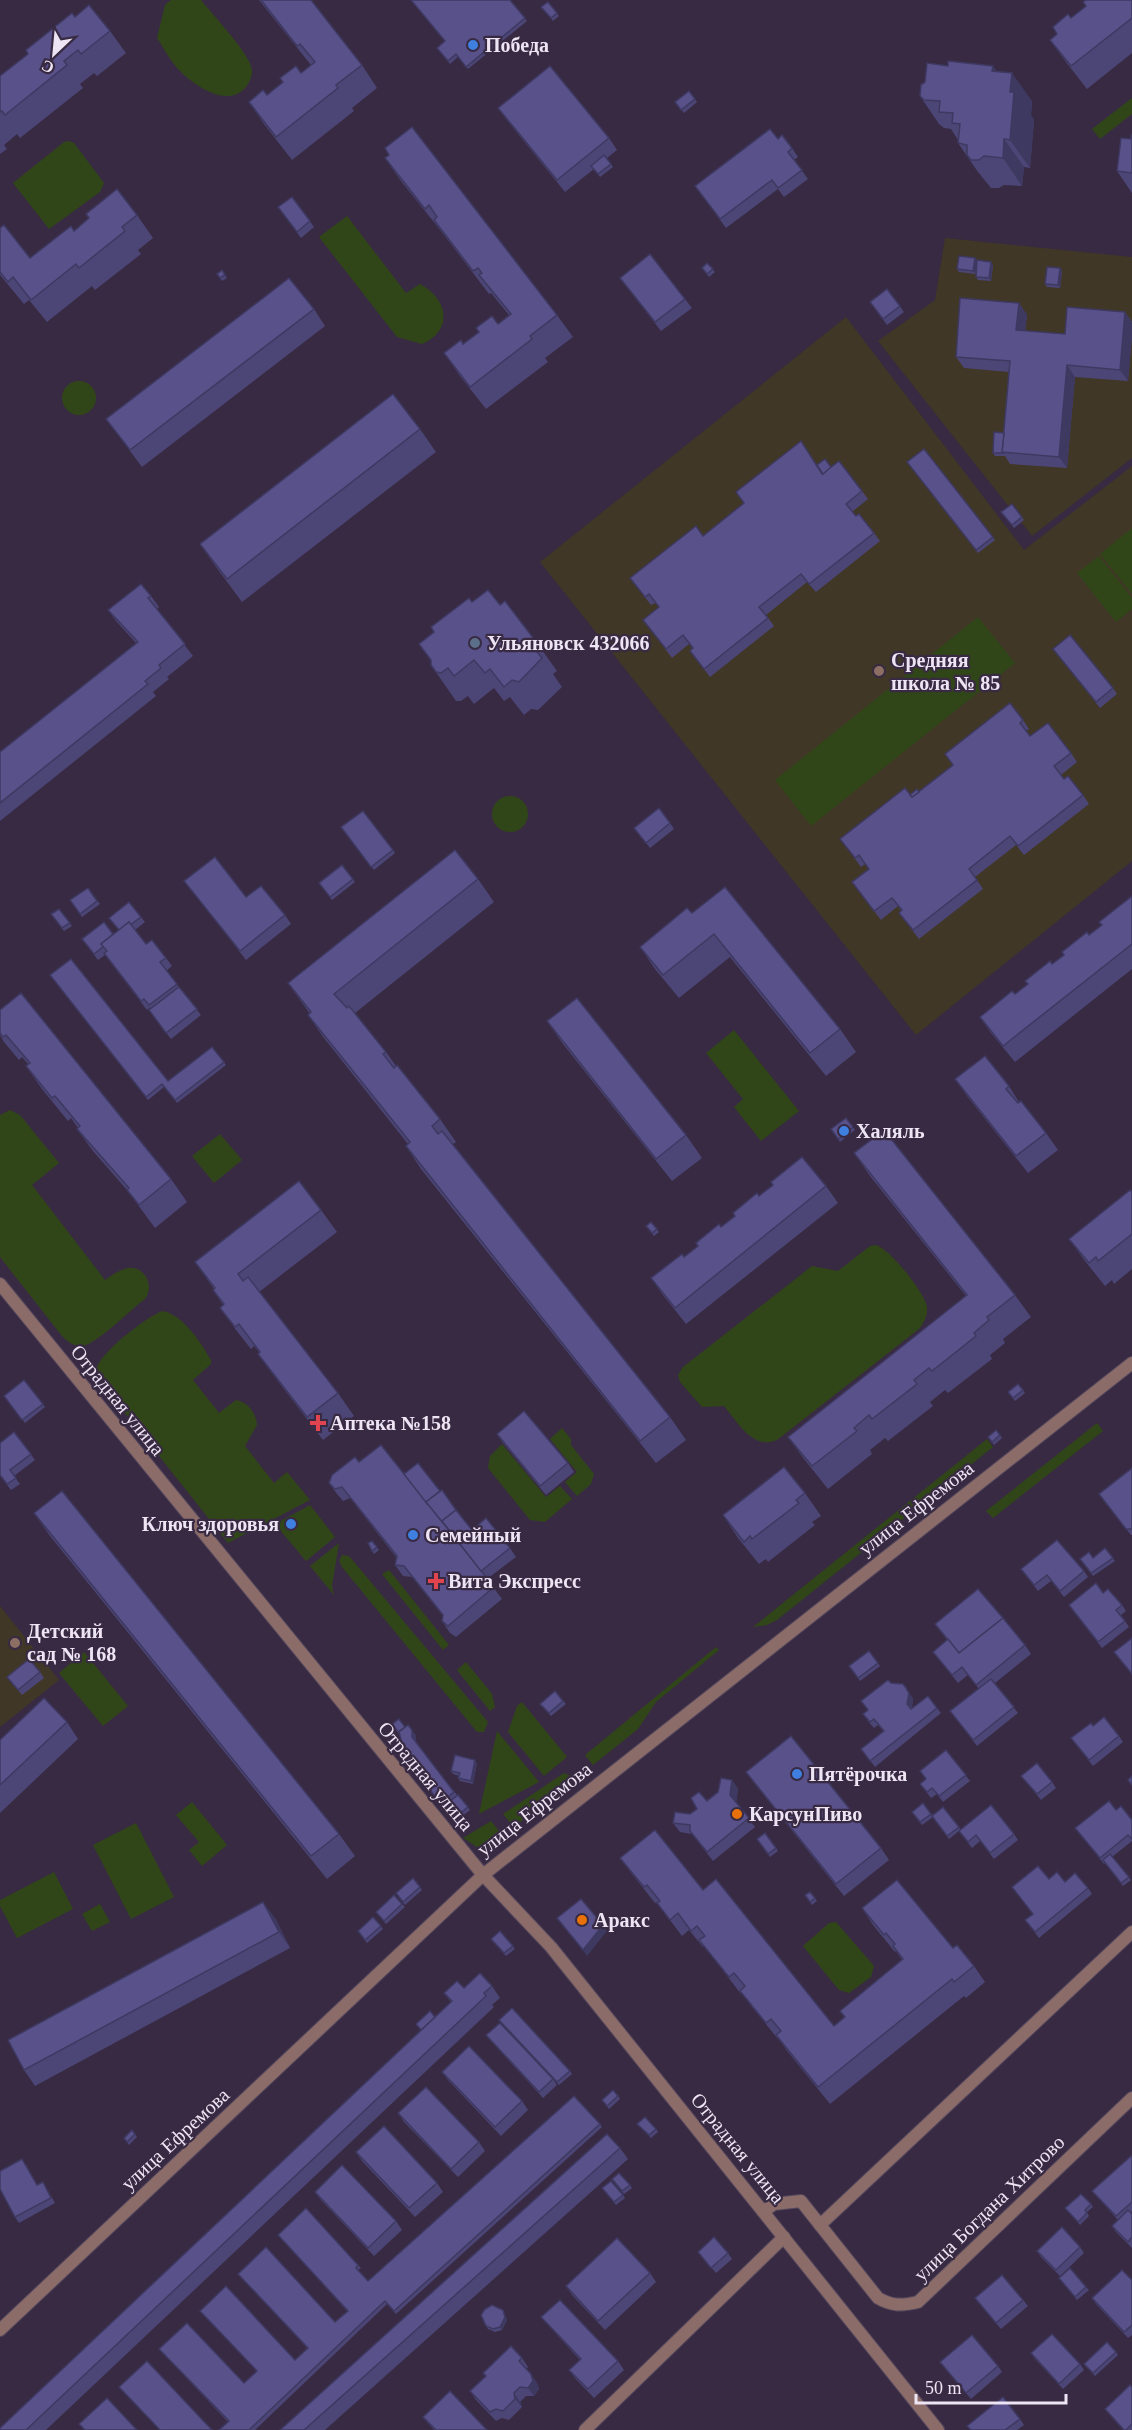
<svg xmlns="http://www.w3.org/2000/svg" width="1132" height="2430" font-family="'Times New Roman',serif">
	<rect width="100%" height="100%" fill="#382a42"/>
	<g fill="#403726">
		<polygon points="945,238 1132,257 1132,458 1032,536 878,341 935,300"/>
		<polygon points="846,317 1024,550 1132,466 1132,861 916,1035 540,562"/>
		<polygon points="0,1606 59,1680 0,1727"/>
	</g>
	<g fill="#314618">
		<path d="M171 0H201C213 15 246 50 251 66 254 74 250 82 245 88 228 108 195 86 181 72 171 63 164 48 157 38L165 5Z"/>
		<polygon points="1132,98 1132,114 1100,139 1092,129"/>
		<polygon points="69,141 74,143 104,183 100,192 49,229 13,183 64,142"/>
		<path d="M347 216 406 293 420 284C448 299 454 330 422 344L397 337 319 237Z"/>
		<circle cx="79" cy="398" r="17"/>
		<polygon points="1132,528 1132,594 1100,554"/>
		<polygon points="1099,556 1132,598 1132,609 1116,622 1077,573"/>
		<polygon points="978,617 1015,663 811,826 775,780"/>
		<circle cx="510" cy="814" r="18"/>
		<polygon points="734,1030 799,1111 761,1141 734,1107 743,1099 706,1053"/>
		<path d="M10 1110 20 1115 59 1163 32 1185 105 1280C112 1275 119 1270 128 1268 145 1266 155 1286 145 1299 131 1309 98 1343 83 1346 74 1347 68 1342 62 1336L0 1257V1115Z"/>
		<polygon points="220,1134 242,1160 214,1183 192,1156"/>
		<path d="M876 1245C890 1249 925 1293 927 1307 928 1315 924 1323 919 1329L777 1440C753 1451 737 1421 724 1406L702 1407 680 1382 678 1375 683 1367 812 1266 838 1271 870 1246Z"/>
		<path d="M162 1311C183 1314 201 1343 211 1360V1364L193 1380 219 1413 236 1400C248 1402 256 1413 257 1425L245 1446 274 1483 287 1472 310 1500 228 1543 95 1375C94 1356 144 1319 162 1311Z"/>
		<polygon points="1097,1423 1103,1431 993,1518 986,1511"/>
		<polygon points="562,1428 571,1439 571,1445 594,1474 591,1484 577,1496 565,1482 577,1472 550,1439"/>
		<polygon points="987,1439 993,1447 777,1620 767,1625 753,1627"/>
		<polygon points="502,1444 546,1497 560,1486 572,1499 545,1522 530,1520 488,1468 490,1456"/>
		<polygon points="310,1505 335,1537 306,1561 275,1524"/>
		<polygon points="339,1543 332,1586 334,1595 310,1566"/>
		<polygon points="342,1555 349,1556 488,1722 484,1732 477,1732 342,1567 339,1561"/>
		<polygon points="389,1570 449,1645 443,1650 382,1574"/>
		<polygon points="716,1647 719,1650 656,1702 638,1729 593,1765 585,1755"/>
		<polygon points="84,1652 128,1706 103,1726 59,1673"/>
		<polygon points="466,1662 492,1694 495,1707 490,1711 457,1670"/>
		<polygon points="522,1702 567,1757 544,1776 508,1732 517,1706"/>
		<polygon points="497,1731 539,1782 479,1814"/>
		<polygon points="564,1773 575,1778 514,1827 503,1814"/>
		<polygon points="192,1802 227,1845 202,1866 189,1850 199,1842 176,1815"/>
		<polygon points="491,1821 504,1837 491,1845 477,1847 463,1838"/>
		<polygon points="136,1823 174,1897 131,1919 93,1845"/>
		<polygon points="54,1872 73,1909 17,1938 0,1906 0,1900"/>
		<polygon points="100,1904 110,1922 92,1931 82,1914"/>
		<polygon points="836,1922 874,1966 871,1977 849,1993 839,1990 803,1946 829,1923"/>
	</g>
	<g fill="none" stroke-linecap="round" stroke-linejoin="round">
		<defs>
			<g id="minor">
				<polyline points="483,1875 551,1947 938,2430"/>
				<polyline points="764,2211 774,2204 801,2201 820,2225 1132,1932"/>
				<path d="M820 2225 878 2298C892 2306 902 2306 918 2302L1132 2098"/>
				<polyline points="585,2430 784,2237"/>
			</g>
			<g id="tertiary">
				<polyline points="0,1284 483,1875"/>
				<polyline points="0,2330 483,1875 1132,1363"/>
			</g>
		</defs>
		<use href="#minor" stroke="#55485e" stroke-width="14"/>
		<use href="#tertiary" stroke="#55485e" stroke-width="14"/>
		<use href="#minor" stroke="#8c6c68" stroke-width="12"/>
		<use href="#tertiary" stroke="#8c6c68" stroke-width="12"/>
	</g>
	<g fill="#4c4677">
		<polygon points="259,0 311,0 362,65 377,88 352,108 354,111 292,160 264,124 249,102 267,95 301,73 311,65"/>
		<polygon points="510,0 527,21 468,69 458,57 450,64 437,48"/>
		<polygon points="1132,0 1132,53 1087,89 1066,62 1050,40 1057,34"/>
		<polygon points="548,2 559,16 553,21 541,7"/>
		<polygon points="75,17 110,31 126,53 97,76 94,73 80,84 83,88 20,138 17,134 4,145 7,149 0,154 0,76"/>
		<polygon points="948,66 993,66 996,71 1032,101 1031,115 1034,120 1030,168 1024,167 1022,186 1004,185 999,188 991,188 978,172 958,143 958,140 951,129 944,128 939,124 920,96"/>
		<polygon points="689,91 697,102 684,113 675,102"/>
		<polygon points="498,108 609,138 617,150 607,158 613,167 600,177 594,169 565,192 506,119"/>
		<polygon points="1132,135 1132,193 1117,171"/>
		<polygon points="778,139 792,148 798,157 794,160 808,179 784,197 778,189 726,228 695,186"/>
		<polygon points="385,158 557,315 573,337 545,358 548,362 486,409 460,376 444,353 463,344 498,324 509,315 491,293 489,294 441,231 401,181"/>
		<polygon points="292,197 314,227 301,238 278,207"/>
		<polygon points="137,215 153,238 138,250 141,254 95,290 92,286 47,322 29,300 24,304 0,275 0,228 30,258 74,231"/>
		<polygon points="975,258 977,261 976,274 959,272 957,269"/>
		<polygon points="707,263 715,272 709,277 702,268"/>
		<polygon points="993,265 991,281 978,280 976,277"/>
		<polygon points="1060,268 1062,271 1060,288 1047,287 1045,284"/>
		<polygon points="222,270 227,278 222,281 217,274"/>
		<polygon points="620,278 685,299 692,308 661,331"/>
		<polygon points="887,289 904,312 887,325 870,302"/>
		<polygon points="1019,303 1027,315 1025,331 1065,334 1125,312 1132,322 1132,336 1128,381 1075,377 1067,468 1010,464 1005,456 995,456 993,453 1004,433 1009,372 964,368 956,357"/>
		<polygon points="314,309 325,326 142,467 106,419"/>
		<polygon points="420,429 436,452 242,602 216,567 200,544"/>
		<polygon points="924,449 995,540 978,553 907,462"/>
		<polygon points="817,465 831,467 862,491 868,499 852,512 856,516 874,533 880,541 816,592 807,582 766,615 774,626 710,677 690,651 692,648 689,644 672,658 643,620 659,607 655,603 651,605 630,578 703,536 744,503 736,492"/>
		<polygon points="1012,504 1024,520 1014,528 1001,512"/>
		<polygon points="151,596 159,607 157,609 193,656 167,677 169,679 153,692 156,696 0,821 0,752 136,643 116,621 108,610"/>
		<polygon points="472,602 500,605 537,643 557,671 553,674 562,687 538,710 531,709 524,715 510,697 504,701 494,688 474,704 468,696 461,701 456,701 431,665 431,661 419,644"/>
		<polygon points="1053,649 1113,688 1117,694 1100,708"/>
		<polygon points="1023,720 1029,729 1026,731 1030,736 1071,753 1077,762 1061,775 1064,779 1083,795 1089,804 1024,855 1016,845 975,877 983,889 919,939 899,913 901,911 898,906 881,920 852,882 869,869 865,864 861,867 840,839 910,795 919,792"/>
		<polygon points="363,811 395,853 374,870 341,827"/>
		<polygon points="670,823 674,829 650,848 634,828"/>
		<polygon points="342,865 355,882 332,900 319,883"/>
		<polygon points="478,879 494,902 355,1013 386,1052 396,1066 440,1119 456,1142 453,1144 670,1417 686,1440 656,1463 421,1169 406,1146 408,1144 324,1038 308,1015 310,1014 288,983"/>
		<polygon points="184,881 246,897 285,915 291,924 246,960"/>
		<polygon points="88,888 100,904 82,917 70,900"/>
		<polygon points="1132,896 1132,969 1015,1062 991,1033 980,1017 1015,994 1102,925"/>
		<polygon points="129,902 145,922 135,930 146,944 166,958 172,966 166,971 201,1015 171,1039 153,1016 150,1007 147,1010 105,955 98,960 82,939 113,934 118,931"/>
		<polygon points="59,909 72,926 64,931 51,914"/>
		<polygon points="692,913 840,1029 856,1052 826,1076 730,957 679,998 655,969 640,947"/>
		<polygon points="50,975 168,1081 212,1047 226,1065 177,1103 164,1087 148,1100"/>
		<polygon points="0,1010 171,1179 187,1202 155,1228 127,1190 93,1151 77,1129 78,1128 71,1118 68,1121 42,1089 26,1066 28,1064 22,1057 19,1060 4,1042 0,1035"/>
		<polygon points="547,1021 686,1135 702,1158 672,1181 563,1044"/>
		<polygon points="955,1079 1009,1086 1019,1102 1046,1133 1058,1150 1028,1173 967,1096"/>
		<polygon points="846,1118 855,1130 840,1142 831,1129"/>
		<polygon points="854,1153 1015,1295 1031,1317 1003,1339 1005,1343 990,1355 992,1359 948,1393 945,1390 930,1402 933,1406 888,1441 885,1438 870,1450 872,1454 828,1489 804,1459 788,1437 966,1296 870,1176"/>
		<polygon points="826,1186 838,1203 686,1324 663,1295 651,1278 684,1257 759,1196"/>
		<polygon points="1132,1192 1132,1269 1114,1284 1112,1280 1105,1286 1085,1261 1069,1239"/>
		<polygon points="321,1210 337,1232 259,1292 338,1393 354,1416 323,1440 274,1376 258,1354 259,1352 254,1346 251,1349 236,1330 220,1308 223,1305 213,1290 214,1289 195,1262"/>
		<polygon points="651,1222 659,1232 654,1236 646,1226"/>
		<polygon points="24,1380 45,1407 25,1423 4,1396"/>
		<polygon points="1018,1384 1025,1393 1015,1401 1008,1392"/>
		<polygon points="996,1430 1002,1438 994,1445 988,1437"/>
		<polygon points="14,1432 35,1460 14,1476 20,1484 11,1490 0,1476"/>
		<polygon points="497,1434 568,1463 574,1472 546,1495 503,1443"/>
		<polygon points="359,1462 404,1474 456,1510 472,1530 510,1548 516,1557 487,1579 502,1599 456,1637 450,1633 442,1621 443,1616 412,1577 403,1576 395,1565 396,1557 350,1498 343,1501 337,1494 329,1483"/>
		<polygon points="1132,1469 1132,1535 1131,1535 1103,1500"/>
		<polygon points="805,1493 821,1516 812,1522 815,1525 768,1562 766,1559 759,1564 738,1538 723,1515"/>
		<polygon points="34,1513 339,1834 355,1856 327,1879 50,1536"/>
		<polygon points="372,1541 379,1550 374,1554 372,1551"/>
		<polygon points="1105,1548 1115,1561 1093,1576 1080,1559 1093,1558"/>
		<polygon points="1021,1569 1084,1571 1088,1577 1064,1597 1051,1581 1038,1591"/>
		<polygon points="1103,1593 1122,1605 1126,1611 1121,1615 1129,1627 1102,1648 1073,1611"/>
		<polygon points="935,1624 1025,1645 1031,1654 995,1683 1018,1713 977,1746 955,1717 979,1689 968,1675 958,1683 933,1652 947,1640"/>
		<polygon points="869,1651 880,1666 860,1681 849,1666"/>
		<polygon points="40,1672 44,1678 22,1695 7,1677"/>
		<polygon points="891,1683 906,1688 913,1699 912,1708 937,1708 941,1713 875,1767 861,1749 883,1731 878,1725 874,1728 867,1720 867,1711"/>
		<polygon points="555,1691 566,1704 551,1716 542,1706"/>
		<polygon points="67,1722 78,1739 0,1813 0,1740"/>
		<polygon points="392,1724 406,1727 412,1730 416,1736 416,1743 457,1795 458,1795 470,1810 456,1821 446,1808 445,1809 410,1764 400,1734"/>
		<polygon points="1093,1726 1119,1736 1123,1742 1093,1766 1071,1738"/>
		<polygon points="946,1750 970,1781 943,1802 937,1794 931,1798 920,1784 926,1779"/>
		<polygon points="477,1763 473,1784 460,1781 458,1778 459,1776 453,1774 451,1771"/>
		<polygon points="746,1772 881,1848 889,1860 844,1896 754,1783"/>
		<polygon points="1021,1776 1052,1782 1056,1788 1041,1800"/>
		<polygon points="732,1780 738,1789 736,1803 755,1827 713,1861 692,1834 680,1832 673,1823 690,1814"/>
		<polygon points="923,1803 932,1815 943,1807 960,1829 1014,1834 1018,1840 994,1859 980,1841 972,1848 959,1831 949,1839 933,1817 922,1825 912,1812"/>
		<polygon points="1132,1820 1132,1841 1112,1857 1131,1880 1123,1886 1105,1863 1104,1864 1075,1828"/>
		<polygon points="765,1833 778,1851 770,1857 757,1839"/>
		<polygon points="620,1858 703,1890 834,2026 844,2017 840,2011 902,1960 896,1951 895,1952 873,1925 862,1908 953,1948 974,1966 985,1982 966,1998 964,1996 830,2104 788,2052 778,2038 778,2039 752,2007 742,1993 741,1994 704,1946 703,1947 689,1930 682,1936 657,1903 659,1902 655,1903 632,1874"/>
		<polygon points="413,1878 422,1890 405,1905 398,1896"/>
		<polygon points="1049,1879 1065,1882 1088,1888 1092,1894 1039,1938 1025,1920 1033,1914"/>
		<polygon points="810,1892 817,1901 812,1905 805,1895"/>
		<polygon points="402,1904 405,1907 386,1924 376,1912"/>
		<polygon points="275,1918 290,1948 35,2086 24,2070"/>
		<polygon points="381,1926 383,1929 367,1943 358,1931"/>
		<polygon points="500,1931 515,1949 506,1956 493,1942"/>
		<polygon points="492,1986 500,1998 492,2005 494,2007 46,2430 0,2430 421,2030 416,2024 435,2017 451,2002 444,1993 464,1988"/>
		<polygon points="499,2020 570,2071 572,2074 559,2085"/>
		<polygon points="486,2035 553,2079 557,2085 543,2098 491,2041"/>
		<polygon points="442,2072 522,2101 528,2110 501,2136 448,2080"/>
		<polygon points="618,2096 620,2099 609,2109 604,2103"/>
		<polygon points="398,2113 479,2142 485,2151 458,2177 404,2122"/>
		<polygon points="600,2124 602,2127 396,2314 387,2304 255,2430 219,2430 228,2422 159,2349 244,2383 257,2371 200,2311 295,2360 307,2348 238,2274 335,2322 347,2311 278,2235 358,2265 361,2268 358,2270 368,2281"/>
		<polygon points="637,2124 656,2129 658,2132 651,2138"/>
		<polygon points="132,2130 137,2137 129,2145 124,2138"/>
		<polygon points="620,2148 628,2159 325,2430 280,2430"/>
		<polygon points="356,2152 437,2183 443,2192 415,2217 362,2161"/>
		<polygon points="1132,2157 1132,2211 1131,2212 1132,2214 1132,2248 1116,2232 1112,2226 1118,2220 1092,2191"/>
		<polygon points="26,2164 37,2185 43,2182 55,2203 19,2223 15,2217"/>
		<polygon points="614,2182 630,2185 632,2188 624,2194"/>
		<polygon points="604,2191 623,2195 625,2198 616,2205"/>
		<polygon points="315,2192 396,2221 402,2230 374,2256 321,2200"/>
		<polygon points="1091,2204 1093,2207 1087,2212 1089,2216 1080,2225 1065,2208"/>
		<polygon points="1080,2247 1084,2253 1060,2276 1041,2257 1037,2251"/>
		<polygon points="698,2252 728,2253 732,2259 716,2273"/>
		<polygon points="650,2273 656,2282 605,2330 572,2295 566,2286"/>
		<polygon points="1059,2278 1086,2287 1089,2290 1077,2300"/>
		<polygon points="1132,2280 1132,2335 1128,2338 1096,2304 1092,2298"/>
		<polygon points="975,2298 1023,2300 1028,2306 1001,2329"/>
		<polygon points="503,2310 507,2320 502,2330 495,2332 488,2329 486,2326"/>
		<polygon points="541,2317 618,2361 624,2370 594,2398 575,2378 569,2370 580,2360 548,2325"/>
		<polygon points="1116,2352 1118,2355 1095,2376 1084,2364"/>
		<polygon points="1031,2353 1080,2364 1084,2370 1063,2389 1035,2359"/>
		<polygon points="522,2358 528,2367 526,2369 537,2383 539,2389 534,2396 526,2396 520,2402 522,2407 509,2420 502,2418 496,2421 476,2400 470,2391"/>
		<polygon points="940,2362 998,2366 1002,2372 971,2399"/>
		<polygon points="1132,2387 1132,2430 1123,2430 1105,2409"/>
		<polygon points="423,2417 487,2430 434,2430"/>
		<polygon points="1020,2419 1024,2425 1017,2430 970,2430"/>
	</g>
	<g fill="#3e3961">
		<polygon points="993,66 1002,79 1012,73 1032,101 1031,115 1034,120 1030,168 1010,140 992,71"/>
		<polygon points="1004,139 1024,167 1022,186 1003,158"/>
		<polygon points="975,258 977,261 976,274 973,271"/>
		<polygon points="991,262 993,265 991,281 989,278"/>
		<polygon points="1060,268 1062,271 1060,288 1058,285"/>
		<polygon points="1019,303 1027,315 1024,342 1016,330"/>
		<polygon points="1125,312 1132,322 1132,336 1128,381 1120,370"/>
		<polygon points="1067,365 1075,377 1067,468 1059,457"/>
		<polygon points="906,1688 913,1699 911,1710 907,1704"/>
		<polygon points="412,1730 416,1736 416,1743 412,1737"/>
		<polygon points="475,1760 477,1763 473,1784 471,1781"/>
		<polygon points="732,1780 738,1789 736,1803 730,1795"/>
		<polygon points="263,1902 275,1918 290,1948 279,1932"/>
		<polygon points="603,1925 607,1931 587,1956 583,1950"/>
		<polygon points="503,2310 507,2320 502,2330 500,2327"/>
		<polygon points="531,2374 537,2383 539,2389 534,2396 528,2388"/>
		<polygon points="514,2393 520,2402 522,2407 515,2399"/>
	</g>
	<g fill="#58518a" stroke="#3e3961" stroke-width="1.5">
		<polygon points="261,0 311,0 362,65 336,85 338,88 276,137 249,102 263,90 267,95 283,82 280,78 296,66 301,73 315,62 300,44 297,46"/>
		<polygon points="411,0 510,0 525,18 466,67 456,54 448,61 437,48 445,41"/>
		<polygon points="1086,0 1132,0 1132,18 1071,66 1050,40 1057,34 1053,27 1068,14 1071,18 1086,6 1083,2"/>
		<polygon points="548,2 557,13 551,18 541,7"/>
		<polygon points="89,5 110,31 81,54 78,50 64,61 67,65 5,115 2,111 0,112 0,76 28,54 26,50 72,13 75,17"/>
		<polygon points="948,61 993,66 992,71 1012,73 1010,92 1014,92 1010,140 1004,139 1003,158 984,156 979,160 971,160 967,155 967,145 958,143 960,124 952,123 953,113 939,112 940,101 924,100 920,96 921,85 925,82 927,63 948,66"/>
		<polygon points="550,66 609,138 557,180 498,108"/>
		<polygon points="689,91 695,99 681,110 675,102"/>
		<polygon points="412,127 557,315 530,336 532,339 470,387 444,353 461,340 463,344 479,332 476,328 492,316 498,324 511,314 479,275 482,273 478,268 473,271 434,220 437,217 429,205 425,209 385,158 389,155 385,148"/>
		<polygon points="770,129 778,139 782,135 792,148 788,152 802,170 778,188 772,180 720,219 695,186"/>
		<polygon points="1131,135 1132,135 1132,173 1117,171 1121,138 1131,139"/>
		<polygon points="604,155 611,164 598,174 591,166"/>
		<polygon points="117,189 137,215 122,227 125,231 79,268 76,264 31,300 13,277 8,282 0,272 0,228 4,225 30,258 71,226 74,231 89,218 86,214"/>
		<polygon points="292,197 310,221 297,232 278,207"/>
		<polygon points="650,254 685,299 655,322 620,278"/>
		<polygon points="959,256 975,258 973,271 957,269"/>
		<polygon points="977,260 991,262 989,278 976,277"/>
		<polygon points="707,263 713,269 707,274 702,268"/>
		<polygon points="1047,267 1060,268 1058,285 1045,284"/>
		<polygon points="222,270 225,275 220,278 217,274"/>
		<polygon points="289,278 314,309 130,450 106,419"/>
		<polygon points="887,289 900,306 883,319 870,302"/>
		<polygon points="960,298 1019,303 1016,330 1065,334 1067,307 1125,312 1120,370 1067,365 1059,457 1002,452 1010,361 956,357"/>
		<polygon points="393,394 420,429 227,579 200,544"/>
		<polygon points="994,432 1004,433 1002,452 1003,453 993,453"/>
		<polygon points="801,441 822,474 839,461 862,491 846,504 856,516 859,514 874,533 809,584 801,574 759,607 768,618 704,669 690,651 693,648 683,635 666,649 643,620 659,607 649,594 645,597 630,578 696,526 703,536 744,503 736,492"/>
		<polygon points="924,449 993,537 976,550 907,462"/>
		<polygon points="825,459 831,467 823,474 817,465"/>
		<polygon points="1012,504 1022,517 1012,525 1001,512"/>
		<polygon points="141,584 151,596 148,598 185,644 159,665 161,668 145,681 148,684 0,803 0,752 138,642 108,610"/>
		<polygon points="488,590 500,605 505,601 537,643 533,647 542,658 519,682 512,680 504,687 490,669 485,673 474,660 454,676 448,668 441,673 436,672 431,665 431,660 419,644 434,632 431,627 469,598 472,602"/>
		<polygon points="1070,635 1113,688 1096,702 1053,649"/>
		<polygon points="1010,703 1023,720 1020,723 1030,736 1048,723 1071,753 1054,766 1064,779 1068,776 1083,795 1018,846 1010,836 969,869 977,880 913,930 899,913 902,910 892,898 874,911 852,882 869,869 859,855 855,858 840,839 905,788 912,797 953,765 945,754"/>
		<polygon points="917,789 919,792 912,797 910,795"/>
		<polygon points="659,808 670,823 646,843 634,828"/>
		<polygon points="363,811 393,850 371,867 341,827"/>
		<polygon points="455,850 478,879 334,994 347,1008 349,1006 386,1052 383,1054 394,1068 397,1065 440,1119 432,1126 438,1134 442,1131 670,1417 640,1441 406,1146 410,1142 308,1015 311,1012 288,983"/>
		<polygon points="215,857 246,897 261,886 285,915 240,951 184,881"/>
		<polygon points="342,865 353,879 330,897 319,883"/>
		<polygon points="725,887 840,1029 810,1053 714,934 663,975 640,947 687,908 692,913"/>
		<polygon points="88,888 97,901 80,914 70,900"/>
		<polygon points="1132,896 1132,944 1003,1046 980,1017 1012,991 1015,994 1028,984 1025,981 1050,961 1052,964 1064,955 1062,952 1087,932 1089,935 1102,925 1099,922"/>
		<polygon points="129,902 141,917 130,925 129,922 119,930 109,918"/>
		<polygon points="59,909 70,923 62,928 51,914"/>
		<polygon points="104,922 113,934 101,944 104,946 94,954 82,939"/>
		<polygon points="129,922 146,944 152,940 166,958 160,962 177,984 149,1005 144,999 141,1001 104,953 107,951 101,944"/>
		<polygon points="71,959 168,1081 212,1047 224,1062 175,1100 162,1084 146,1097 50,975"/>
		<polygon points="179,987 197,1009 166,1033 149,1010"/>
		<polygon points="21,993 171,1179 139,1205 127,1190 129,1188 77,1129 80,1126 55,1096 52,1098 26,1066 30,1063 6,1035 3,1037 0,1033 0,1010"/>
		<polygon points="577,998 686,1135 656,1159 547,1021"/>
		<polygon points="985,1056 1009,1086 1006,1089 1018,1103 1021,1101 1046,1133 1016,1156 955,1079"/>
		<polygon points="846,1118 853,1127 838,1139 831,1129"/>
		<polygon points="884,1130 1015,1295 987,1317 989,1320 974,1333 976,1336 932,1371 929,1368 914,1380 917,1384 872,1419 869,1415 854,1428 857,1431 812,1466 788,1437 967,1295 854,1153"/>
		<polygon points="802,1157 826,1186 675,1308 651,1278 682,1254 684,1257 698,1246 696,1243 719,1224 721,1227 735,1216 733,1213 757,1193 759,1196 773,1185 771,1182"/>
		<polygon points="299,1181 321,1210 238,1274 243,1281 248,1277 338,1393 307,1417 258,1354 260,1352 239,1324 235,1327 220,1308 224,1304 213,1290 215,1288 195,1262"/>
		<polygon points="1130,1190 1132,1192 1132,1234 1098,1261 1096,1257 1089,1263 1069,1239"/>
		<polygon points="651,1222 657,1229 652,1233 646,1226"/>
		<polygon points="24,1380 43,1404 22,1420 4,1396"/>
		<polygon points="1018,1384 1023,1390 1013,1398 1008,1392"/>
		<polygon points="524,1411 568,1463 540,1486 497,1434"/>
		<polygon points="996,1430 1000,1435 992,1442 988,1437"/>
		<polygon points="14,1432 31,1454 10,1470 16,1478 7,1484 0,1475 0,1443"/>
		<polygon points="381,1445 494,1587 448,1626 442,1621 443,1615 404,1566 395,1565 397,1556 342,1487 335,1489 329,1483 332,1475 355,1457 359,1462"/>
		<polygon points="418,1463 440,1491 426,1502 428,1505 404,1474"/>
		<polygon points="784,1467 805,1493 796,1500 799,1503 752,1539 750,1536 744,1542 723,1515"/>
		<polygon points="1132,1468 1132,1529 1126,1529 1099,1494"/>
		<polygon points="442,1490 456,1510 442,1521 444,1524 426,1502"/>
		<polygon points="62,1491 339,1834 311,1856 34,1513"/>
		<polygon points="456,1510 472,1530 486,1518 510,1548 481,1571 442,1521"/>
		<polygon points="1057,1540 1084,1571 1060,1591 1047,1575 1034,1585 1021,1569"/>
		<polygon points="372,1541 377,1547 372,1551 368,1543"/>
		<polygon points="1105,1548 1113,1558 1091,1573 1080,1559 1089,1552 1093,1558"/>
		<polygon points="1096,1583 1103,1593 1108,1589 1122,1605 1116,1610 1125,1621 1098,1642 1069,1605"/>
		<polygon points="978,1589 1003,1618 959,1653 935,1624"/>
		<polygon points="1003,1618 1025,1645 976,1685 962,1667 952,1675 933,1652 948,1639 959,1653"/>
		<polygon points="1132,1638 1132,1674 1114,1652"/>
		<polygon points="869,1651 878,1663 858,1678 849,1666"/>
		<polygon points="29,1659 40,1672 18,1690 7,1677"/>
		<polygon points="991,1679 1014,1707 973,1740 950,1711"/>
		<polygon points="888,1680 891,1683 903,1684 906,1688 909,1693 907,1704 911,1709 928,1696 937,1708 870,1761 861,1749 884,1731 874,1719 870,1722 863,1714 868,1710 861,1701"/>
		<polygon points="555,1691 563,1701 549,1713 540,1704"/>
		<polygon points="44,1698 67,1722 0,1785 0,1740"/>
		<polygon points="1104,1717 1119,1736 1089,1760 1071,1738 1091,1723 1093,1726"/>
		<polygon points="399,1719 405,1727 398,1732 392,1724"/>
		<polygon points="408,1725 412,1730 412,1737 454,1792 440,1803 406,1759 399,1732"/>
		<polygon points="791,1736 881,1848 836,1884 746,1772"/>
		<polygon points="946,1750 966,1775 939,1796 932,1788 927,1792 920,1784 926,1779 920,1771"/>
		<polygon points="455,1755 475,1760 471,1781 458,1778 460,1773 451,1771"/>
		<polygon points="1037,1763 1052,1782 1037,1794 1021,1776"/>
		<polygon points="1132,1776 1132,1785 1128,1780"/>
		<polygon points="721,1778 732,1780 730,1795 749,1818 707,1852 690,1831 690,1825 673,1823 675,1812 690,1814 697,1809 691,1798 699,1792 707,1801 718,1792"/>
		<polygon points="458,1795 468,1807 454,1818 444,1806"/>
		<polygon points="1109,1801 1116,1810 1121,1806 1132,1820 1132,1839 1128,1835 1100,1858 1075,1828"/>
		<polygon points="923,1803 931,1814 920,1822 912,1812"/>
		<polygon points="991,1805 1014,1834 990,1853 976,1835 968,1842 959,1831"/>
		<polygon points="943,1807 959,1827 947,1836 932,1816"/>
		<polygon points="655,1830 703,1890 716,1879 834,2026 845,2017 840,2011 903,1959 893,1946 895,1944 886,1933 884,1935 862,1908 897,1880 953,1948 957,1945 974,1966 954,1982 952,1979 818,2087 776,2035 781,2031 771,2019 766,2023 740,1991 745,1986 734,1973 729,1977 699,1940 705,1936 697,1926 691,1931 678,1913 670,1920 657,1903 660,1901 647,1885 644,1887 620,1858"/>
		<polygon points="765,1833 776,1848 768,1854 757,1839"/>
		<polygon points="1110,1854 1129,1877 1121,1883 1103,1860"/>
		<polygon points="1038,1866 1049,1879 1057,1872 1065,1882 1075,1873 1088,1888 1035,1932 1025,1920 1033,1914 1012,1887"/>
		<polygon points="413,1878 420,1887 403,1902 396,1893"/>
		<polygon points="810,1892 815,1898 810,1902 805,1895"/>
		<polygon points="394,1895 402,1904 384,1921 376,1912"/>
		<polygon points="581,1899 603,1925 583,1950 557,1918"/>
		<polygon points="263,1902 279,1932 24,2070 8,2040"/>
		<polygon points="373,1917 381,1926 365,1940 358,1931"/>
		<polygon points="500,1931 513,1946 504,1953 491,1939"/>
		<polygon points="480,1973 492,1986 484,1993 486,1996 26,2430 0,2430 0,2428 452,2001 444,1993 457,1981 464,1988"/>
		<polygon points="512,2008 570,2071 557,2082 499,2020"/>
		<polygon points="430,2011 435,2017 421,2030 416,2024"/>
		<polygon points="500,2023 553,2079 539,2092 486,2035"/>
		<polygon points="469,2046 522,2101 495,2127 442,2072"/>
		<polygon points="426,2087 479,2142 451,2169 398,2113"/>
		<polygon points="613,2090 618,2096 607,2106 602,2100"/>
		<polygon points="574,2096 600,2124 394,2311 385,2301 249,2430 219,2430 229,2421 159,2349 187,2323 244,2383 257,2371 200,2311 226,2286 295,2360 308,2348 238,2274 266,2247 335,2322 348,2311 278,2235 306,2208 358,2265 356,2268 368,2281"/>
		<polygon points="645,2117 656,2129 649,2135 637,2124"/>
		<polygon points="384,2126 437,2183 409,2208 356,2152"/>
		<polygon points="132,2130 135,2134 127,2142 124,2138"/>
		<polygon points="607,2134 620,2148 304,2430 280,2430"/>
		<polygon points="1131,2156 1132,2157 1132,2202 1116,2216 1092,2191"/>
		<polygon points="22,2159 37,2185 43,2182 51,2198 15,2217 0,2189 0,2171"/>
		<polygon points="342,2165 396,2221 368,2248 315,2192"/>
		<polygon points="619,2173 630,2185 622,2191 612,2179"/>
		<polygon points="611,2181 623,2195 614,2202 602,2188"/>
		<polygon points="1081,2194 1091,2204 1085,2210 1087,2213 1078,2222 1065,2208"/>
		<polygon points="1128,2210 1132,2214 1132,2237 1128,2242 1112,2226"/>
		<polygon points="1062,2227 1080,2247 1056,2270 1037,2251"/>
		<polygon points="714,2237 728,2253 711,2268 698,2252"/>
		<polygon points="617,2238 650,2273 598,2321 566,2286"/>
		<polygon points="1070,2268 1086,2287 1075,2297 1059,2278"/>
		<polygon points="1122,2270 1132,2280 1132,2325 1124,2332 1092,2298"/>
		<polygon points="1002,2275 1023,2300 996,2323 975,2298"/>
		<polygon points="560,2300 618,2361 588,2389 569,2370 581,2359 541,2317"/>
		<polygon points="492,2305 503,2310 505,2317 500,2327 493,2329 486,2326 481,2315 485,2309"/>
		<polygon points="1052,2334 1080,2364 1059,2384 1031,2353"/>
		<polygon points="972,2335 998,2366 966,2393 940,2362"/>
		<polygon points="1107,2342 1116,2352 1093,2373 1084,2364"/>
		<polygon points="511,2346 522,2358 519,2361 531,2374 533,2381 528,2388 520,2387 514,2393 515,2399 503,2411 496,2409 490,2412 470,2391 486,2376 483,2373"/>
		<polygon points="147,2361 212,2430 160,2430 119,2387"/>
		<polygon points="1130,2385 1132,2387 1132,2424 1126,2430 1124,2430 1105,2409"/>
		<polygon points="450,2391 487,2430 436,2430 423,2417"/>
		<polygon points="1003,2397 1020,2419 1005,2430 971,2430 967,2426"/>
		<polygon points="107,2398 137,2430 85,2430 79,2424"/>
	</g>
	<g fill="#3f7fe0" stroke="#382a42" stroke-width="2">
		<circle cx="473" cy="45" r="6"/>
		<circle cx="844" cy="1131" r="6"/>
		<circle cx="291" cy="1524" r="6"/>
		<circle cx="413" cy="1535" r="6"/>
		<circle cx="797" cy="1774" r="6"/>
	</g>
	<circle fill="#5c6f8a" stroke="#382a42" stroke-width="2" cx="475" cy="643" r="6"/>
	<g fill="#8d6e63" stroke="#382a42" stroke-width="2">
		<circle cx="879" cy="671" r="6"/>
		<circle cx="15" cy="1643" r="6"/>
	</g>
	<g fill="#e0444e" stroke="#382a42" stroke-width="2">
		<path d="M315 1414h6v6h6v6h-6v6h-6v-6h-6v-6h6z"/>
		<path d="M433 1572h6v6h6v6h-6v6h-6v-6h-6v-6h6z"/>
	</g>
	<g fill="#e8710a" stroke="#382a42" stroke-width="2">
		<circle cx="737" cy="1814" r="6"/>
		<circle cx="582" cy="1920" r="6"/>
	</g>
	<g text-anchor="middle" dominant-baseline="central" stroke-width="4.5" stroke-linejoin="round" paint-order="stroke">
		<g font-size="20" font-weight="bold" fill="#ede4f4" stroke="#382a42" text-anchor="start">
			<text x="485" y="45">Победа</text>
			<text x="487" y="643">Ульяновск 432066</text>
			<text x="891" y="660">Средняя<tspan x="891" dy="23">школа № 85</tspan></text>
			<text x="856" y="1131">Халяль</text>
			<text x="330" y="1423">Аптека №158</text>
			<text x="279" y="1524" text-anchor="end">Ключ здоровья</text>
			<text x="425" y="1535">Семейный</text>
			<text x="448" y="1581">Вита Экспресс</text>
			<text x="27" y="1631">Детский<tspan x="27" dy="23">сад № 168</tspan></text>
			<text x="809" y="1774">Пятёрочка</text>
			<text x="749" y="1814">КарсунПиво</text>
			<text x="594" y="1920">Аракc</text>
		</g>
		<g font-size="20" fill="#ede4f4" stroke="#382a42">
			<text transform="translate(118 1400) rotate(51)">Отрадная улица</text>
			<text transform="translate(916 1508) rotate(-38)">улица Ефремова</text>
			<text transform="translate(426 1776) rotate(50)">Отрадная улица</text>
			<text transform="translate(534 1809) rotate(-38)">улица Ефремова</text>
			<text transform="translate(175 2139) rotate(-43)">улица Ефремова</text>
			<text transform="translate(738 2148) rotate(51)">Отрадная улица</text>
			<text transform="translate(989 2208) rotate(-44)">улица Богдана Хитрово</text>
		</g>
	</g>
	<g transform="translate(54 54) rotate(206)" stroke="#382a42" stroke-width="4.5" paint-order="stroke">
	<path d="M0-4.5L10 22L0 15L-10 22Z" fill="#ede4f4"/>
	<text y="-9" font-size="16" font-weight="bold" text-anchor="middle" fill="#ede4f4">С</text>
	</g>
	<path d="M916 2394v9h150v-9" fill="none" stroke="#ede4f4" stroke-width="3"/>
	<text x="925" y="2394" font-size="18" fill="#ede4f4" stroke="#382a42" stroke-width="4.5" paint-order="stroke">50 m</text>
</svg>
